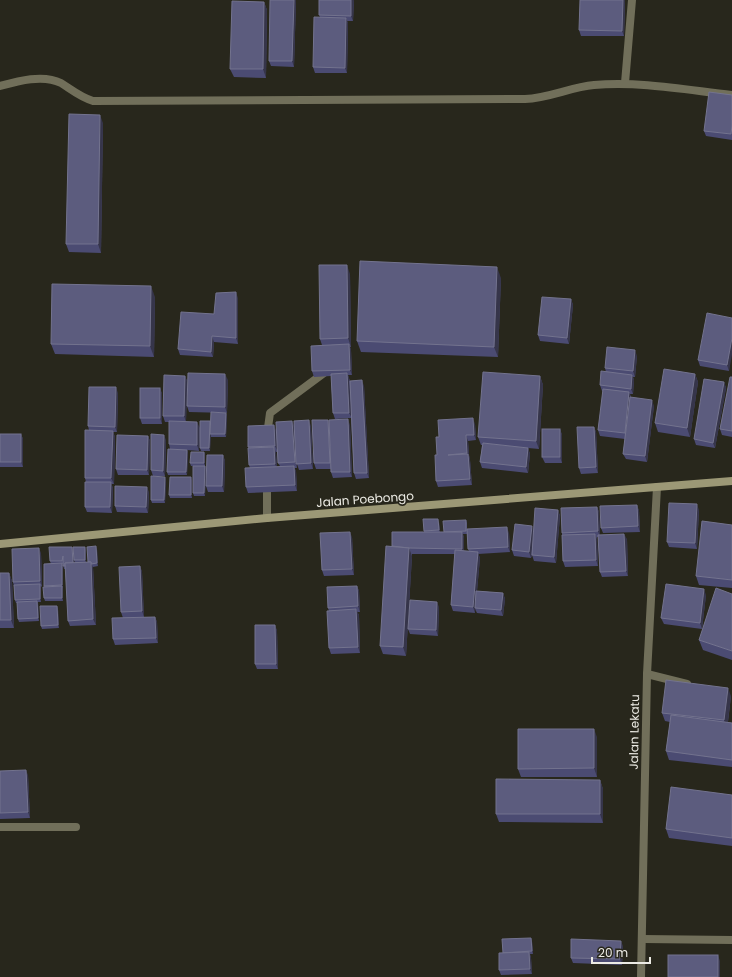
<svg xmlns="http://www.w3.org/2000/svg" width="732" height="977" font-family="Poppins,sans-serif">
	<rect width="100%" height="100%" fill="#28271c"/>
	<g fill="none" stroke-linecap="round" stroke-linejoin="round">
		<g stroke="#716f5a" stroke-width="8">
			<polyline points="267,435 270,413 328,370"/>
			<polyline points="267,483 267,518"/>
		</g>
		<g stroke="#716f5a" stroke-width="8">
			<polyline points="625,83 632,0"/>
			<path d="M0 86C18 81 43 74 61 83 72 90 80 97 93 101L525 99C549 98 571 87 594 85 640 81 687 90 732 95"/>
			<polyline points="647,674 687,684"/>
			<polyline points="0,827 76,827"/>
			<polyline points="643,939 732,940"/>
			<polyline points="641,977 647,674 657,487"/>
		</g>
		<polyline stroke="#9c9876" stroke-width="8" points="0,544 267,518 732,481"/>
	</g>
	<g fill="#4b4b72" fill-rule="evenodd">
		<polygon points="296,0 294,67 271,66 269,61"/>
		<polygon points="319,0 354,0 353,21 347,21 348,23 347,73 315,73 313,67 320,17 319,15"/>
		<polygon points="625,0 624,36 581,36 579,30"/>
		<polygon points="264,2 267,10 266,78 234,77 230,69"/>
		<polygon points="732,95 732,140 706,136 704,131"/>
		<polygon points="103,123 101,253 69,252 66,244"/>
		<polygon points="350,274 351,347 350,347 351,350 352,375 348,375 350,381 364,386 369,478 356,479 354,473 351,418 335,419 333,413 331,376 314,377 312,371 322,345 320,339"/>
		<polygon points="501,278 498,357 361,352 357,341"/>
		<polygon points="155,297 154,357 55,354 51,344"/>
		<polygon points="238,298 238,344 214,342 213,357 180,355 178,349 214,314"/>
		<polygon points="571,299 573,305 569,344 540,341 538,335"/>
		<polygon points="732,318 729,371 700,366 698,360"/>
		<polygon points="637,356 635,377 633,377 634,380 633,394 630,394 631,397 654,406 647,462 626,459 623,454 625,439 600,436 598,430 603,391 602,391 600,385 606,372 605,368"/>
		<polygon points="695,374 698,382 690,437 658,432 655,423"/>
		<polygon points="185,376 187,381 186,422 200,428 199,451 187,450 188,453 187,475 168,475 167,472 170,449 169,444 169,422 165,422 163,416"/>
		<polygon points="540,376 543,385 539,449 528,448 530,454 528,473 482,468 480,462 482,445 481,445 478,437"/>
		<polygon points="732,377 732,437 722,435 720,429"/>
		<polygon points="228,380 227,413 189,412 187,406"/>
		<polygon points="724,382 726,388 715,448 696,445 694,439"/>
		<polygon points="160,388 162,394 162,424 142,424 140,418"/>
		<polygon points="118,393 117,432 113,432 115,437 114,484 111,484 113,488 112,513 87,512 85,507 86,482 85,478 89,430 88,426"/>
		<polygon points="226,413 227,416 226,437 211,437 210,434"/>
		<polygon points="328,420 329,423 350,425 352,477 333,478 331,472 331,469 316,469 314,463"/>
		<polygon points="210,421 211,424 210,451 201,451 200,448"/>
		<polygon points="475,424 476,440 468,441 469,455 470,460 472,485 438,487 436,481 439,437"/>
		<polygon points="248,426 276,430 278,452 276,452 277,467 280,466 278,463 294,426 311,426 313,469 299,470 297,464 297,468 294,468 296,471 297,491 248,493 246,487 250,468 249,465"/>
		<polygon points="594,427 596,432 598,473 581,474 579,468"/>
		<polygon points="560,429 562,435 562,463 545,463 542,457"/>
		<polygon points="0,434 21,434 23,439 23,467 0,467"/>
		<polygon points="148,436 150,441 149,475 118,475 116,469"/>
		<polygon points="166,440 165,476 153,476 151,470"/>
		<polygon points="204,452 205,455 205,466 206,469 205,496 194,496 193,493 204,466 191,466 190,463"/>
		<polygon points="223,455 225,461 224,492 208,492 206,486"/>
		<polygon points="166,480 165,503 152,503 151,500"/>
		<polygon points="192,480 192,498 170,498 169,495"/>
		<polygon points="149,492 148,513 117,512 115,506"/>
		<polygon points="637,505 639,511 640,532 603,533 601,528"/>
		<polygon points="597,507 599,512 600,535 627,539 628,576 602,577 600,572 598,537 597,537 597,539 598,566 565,567 563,561 562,535 562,533"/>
		<polygon points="558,510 560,516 556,563 534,561 532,555 531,558 514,556 512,550"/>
		<polygon points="699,510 697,549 669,547 667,542"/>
		<path d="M466 520 467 523V529L509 533 510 552 478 554 480 558 477 591 503 593 505 599 503 616 477 613 475 609V613L453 611 451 605 455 554H412V556L406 656 383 654 380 646 392 546 424 532V531L439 522 440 532H444ZM463 534H467L468 549 469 551H464V538Z"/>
		<polygon points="732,525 732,588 699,585 696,576"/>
		<polygon points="352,537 354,575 324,576 322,570"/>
		<polygon points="73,549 74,563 75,563 74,560 86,550 86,562 88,562 97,549 98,566 93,567 96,625 70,626 68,621 66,569 64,569 63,564 62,564 63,566 63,601 45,601 44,598 44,586 51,564 50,561"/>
		<polygon points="41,553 42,586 41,587 41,602 38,602 39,621 19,622 18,619 17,603 16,603 15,600 14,587 13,582"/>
		<polygon points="140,566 142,572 144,617 155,617 157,622 158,643 115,645 113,639 123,618 121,612"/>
		<polygon points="0,573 9,573 12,581 14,628 0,628"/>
		<polygon points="357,586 359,591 360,612 357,612 359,615 360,653 331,654 329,648 329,611 328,608"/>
		<polygon points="732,594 732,660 703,650 699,640"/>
		<polygon points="706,595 702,629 664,624 661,618"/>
		<polygon points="57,606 58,609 59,628 42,629 41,626"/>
		<polygon points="439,607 438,636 410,634 408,629"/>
		<polygon points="275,625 277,631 278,669 257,669 255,664"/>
		<polygon points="731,696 728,722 732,723 732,767 669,760 666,751 670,722 665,721 662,713"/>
		<polygon points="597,737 597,777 521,777 518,769"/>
		<polygon points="0,771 28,775 30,818 0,819"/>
		<polygon points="600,780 603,789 603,823 499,822 496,814"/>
		<polygon points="732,795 732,846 669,838 666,829"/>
		<polygon points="531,938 532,941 533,954 530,954 531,958 532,974 501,975 499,970 503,953"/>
		<polygon points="623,946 622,965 573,963 571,958"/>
	</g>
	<g fill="#36354a">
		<polygon points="294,0 296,0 294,67 292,61"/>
		<polygon points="351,0 354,0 353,21 351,16"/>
		<polygon points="623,0 625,0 624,36 622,31"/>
		<polygon points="264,2 267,10 266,78 263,69"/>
		<polygon points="346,18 348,23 347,73 345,68"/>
		<polygon points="100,115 103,123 101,253 98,244"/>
		<polygon points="347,265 350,274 351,347 348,338"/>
		<polygon points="497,267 501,278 498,357 494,347"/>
		<polygon points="151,286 155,297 154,357 150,346"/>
		<polygon points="236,292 238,298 238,344 236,338"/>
		<polygon points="571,299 573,305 569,344 567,338"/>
		<polygon points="212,336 214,342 213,357 211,352"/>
		<polygon points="732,338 732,355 729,371 727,365"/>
		<polygon points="349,344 351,350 352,375 350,370"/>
		<polygon points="635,350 637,356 635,377 633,371"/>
		<polygon points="347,373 349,378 352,418 349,413"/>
		<polygon points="225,374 228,380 227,413 225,407"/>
		<polygon points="695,374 698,382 690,437 687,428"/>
		<polygon points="632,375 634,380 633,394 631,389"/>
		<polygon points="185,376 187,381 186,422 184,416"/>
		<polygon points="540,376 543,385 539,449 536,441"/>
		<polygon points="362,380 364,386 369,478 367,473"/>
		<polygon points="724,382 726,388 715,448 713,443"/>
		<polygon points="116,387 118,393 117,432 115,427"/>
		<polygon points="160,388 162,394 162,424 160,418"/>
		<polygon points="629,392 631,398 627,439 625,433"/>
		<polygon points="652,400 654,406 647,462 645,456"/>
		<polygon points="226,413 227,416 226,437 225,434"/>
		<polygon points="473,418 475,424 476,440 474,435"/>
		<polygon points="348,419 350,425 352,477 350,472"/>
		<polygon points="309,420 311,426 313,469 311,463"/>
		<polygon points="328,420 330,425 332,469 330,463"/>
		<polygon points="210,421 211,424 210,451 209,448"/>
		<polygon points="292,421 295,427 297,468 295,462"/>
		<polygon points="197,422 200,428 199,451 197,445"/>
		<polygon points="274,425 276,430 278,452 275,446"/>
		<polygon points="594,427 596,432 598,473 596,467"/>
		<polygon points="560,429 562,435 562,463 560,457"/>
		<polygon points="113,431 115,437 114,484 111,478"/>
		<polygon points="21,434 23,439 23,467 21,462"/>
		<polygon points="164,435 166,440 165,476 163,471"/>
		<polygon points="466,435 468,441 469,455 470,460 472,485 470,479 468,457 467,453"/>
		<polygon points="148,436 150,441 149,475 147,470"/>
		<polygon points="274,447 276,453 277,469 275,464"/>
		<polygon points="528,448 530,454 528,473 526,467"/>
		<polygon points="187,450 188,453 187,475 186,472"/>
		<polygon points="204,452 205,455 205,466 204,463"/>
		<polygon points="223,455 225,461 224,492 222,486"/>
		<polygon points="205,466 206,469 205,496 204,493"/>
		<polygon points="294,466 296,471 297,491 295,485"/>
		<polygon points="165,477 166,480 165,503 164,500"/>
		<polygon points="191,477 192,480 192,498 191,495"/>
		<polygon points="111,482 113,488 112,513 110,507"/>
		<polygon points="147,487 149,492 148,513 146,507"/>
		<polygon points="697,504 699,510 697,549 695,543"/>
		<polygon points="637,505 639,511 640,532 638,526"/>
		<polygon points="597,507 599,512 600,537 598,531"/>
		<polygon points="558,510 560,516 556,563 554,557"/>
		<polygon points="438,519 439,522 440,533 439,530"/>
		<polygon points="532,526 534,532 531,558 529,552"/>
		<polygon points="507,527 509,533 510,552 508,547"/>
		<polygon points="350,532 352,537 354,575 352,569"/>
		<polygon points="462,532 464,538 464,554 462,549"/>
		<polygon points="595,534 597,539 598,566 596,560"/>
		<polygon points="624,534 627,539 628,576 626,571"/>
		<polygon points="96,546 97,549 98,566 97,563"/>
		<polygon points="72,547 73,549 74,568 73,565"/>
		<polygon points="85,547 86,550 86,563 85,560"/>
		<polygon points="39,548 41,553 42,586 40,581"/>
		<polygon points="409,548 412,556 406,656 403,647"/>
		<polygon points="478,552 480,558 475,613 473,607"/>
		<polygon points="91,562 93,568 96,625 93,619"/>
		<polygon points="62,563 63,566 63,588 62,585"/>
		<polygon points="140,566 142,572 144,617 142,611"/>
		<polygon points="9,573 12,581 14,628 11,620"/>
		<polygon points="40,584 41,587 41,602 40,599"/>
		<polygon points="62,586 63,589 63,601 62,598"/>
		<polygon points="357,586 359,591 360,612 358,606"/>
		<polygon points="704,589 706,595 702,629 700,623"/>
		<polygon points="503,593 505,599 503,616 501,610"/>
		<polygon points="37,601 38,604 39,621 38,618"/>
		<polygon points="437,602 439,607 438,636 436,630"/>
		<polygon points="57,606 58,609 59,628 58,625"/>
		<polygon points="356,609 359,615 360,653 358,647"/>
		<polygon points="155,617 157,622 158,643 156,638"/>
		<polygon points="275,625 277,631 278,669 276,664"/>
		<polygon points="728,688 731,696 727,729 724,720"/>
		<polygon points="594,729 597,737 597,777 594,768"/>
		<polygon points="26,770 28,775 30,818 28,812"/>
		<polygon points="600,780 603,789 603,823 600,814"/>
		<polygon points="531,938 532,941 533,954 532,951"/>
		<polygon points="621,941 623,946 622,965 620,959"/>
		<polygon points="529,952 531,958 532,974 530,969"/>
		<polygon points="718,955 720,961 720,977 718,977"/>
	</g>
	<g fill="#5c5c7e" stroke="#73738e">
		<polygon points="270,0 294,0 292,61 269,61"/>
		<polygon points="319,0 351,0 351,16 319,15"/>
		<polygon points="580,0 623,0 622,31 579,30"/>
		<polygon points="232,1 264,2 263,69 230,69"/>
		<polygon points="314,17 346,18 345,68 313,67"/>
		<polygon points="709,92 732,95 732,125 731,134 704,131"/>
		<polygon points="69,114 100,115 98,244 66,244"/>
		<polygon points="360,261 497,267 494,347 357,341"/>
		<polygon points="319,265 347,265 348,338 320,339"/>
		<polygon points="52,284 151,286 150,346 51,344"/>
		<polygon points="236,292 236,338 212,336 211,352 178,349 181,312 214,314 216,293"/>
		<polygon points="542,297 571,299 567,338 538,335"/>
		<polygon points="707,313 732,318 732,338 727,365 698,360"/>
		<polygon points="349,344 350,370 312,371 311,346"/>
		<polygon points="607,347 635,350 633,371 605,368"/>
		<polygon points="664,369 695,374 687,428 655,423"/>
		<polygon points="601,371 632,375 631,389 600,385"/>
		<polygon points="483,372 540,376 536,441 478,437"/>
		<polygon points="188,373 225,374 225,407 187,406"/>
		<polygon points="347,373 349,413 333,413 331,374"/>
		<polygon points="164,375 185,376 184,416 163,416"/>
		<polygon points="730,377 732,377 732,431 720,429"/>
		<polygon points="704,379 724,382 713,443 694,439"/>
		<polygon points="362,380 367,473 354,473 350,381"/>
		<polygon points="89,387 116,387 115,427 88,426"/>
		<rect x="140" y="388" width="20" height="30"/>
		<polygon points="603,389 629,392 625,433 598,430"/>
		<polygon points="630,397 652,400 645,456 623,454"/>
		<polygon points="211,412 226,413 225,434 210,434"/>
		<polygon points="473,418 474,435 466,435 467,453 448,455 468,454 470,479 436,481 435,455 437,455 436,437 439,437 438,420"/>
		<polygon points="348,419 350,472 331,472 329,420"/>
		<polygon points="309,420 311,463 296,464 294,421"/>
		<polygon points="312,420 328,420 330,463 314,463"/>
		<polygon points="169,421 197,422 197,445 169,444"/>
		<polygon points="200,421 210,421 209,448 200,448"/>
		<polygon points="292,421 295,462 278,463 276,422"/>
		<polygon points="274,425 275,446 248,447 248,426"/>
		<polygon points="577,427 594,427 596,467 579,468"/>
		<rect x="542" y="429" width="18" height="28"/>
		<polygon points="85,430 113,431 111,478 85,478"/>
		<rect x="0" y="434" width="21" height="28"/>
		<polygon points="151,434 164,435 163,471 151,470"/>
		<polygon points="117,435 148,436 147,470 116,469"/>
		<polygon points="483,443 528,448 526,467 480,462"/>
		<polygon points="274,447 275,464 249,465 248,448"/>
		<polygon points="168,449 187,450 186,472 167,472"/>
		<polygon points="191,452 204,452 204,463 190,463"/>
		<polygon points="207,455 223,455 222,486 206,486"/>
		<polygon points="193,466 205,466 204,493 193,493"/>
		<polygon points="294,466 295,485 246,487 245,468"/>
		<polygon points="151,476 165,477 164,500 151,500"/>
		<polygon points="170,477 191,477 191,495 169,495"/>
		<polygon points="85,482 111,482 110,507 85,507"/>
		<polygon points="115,486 147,487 146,507 115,506"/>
		<polygon points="669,503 697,504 695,543 667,542"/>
		<polygon points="637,505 638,526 601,528 600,506"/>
		<polygon points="597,507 598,531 562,533 561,508"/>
		<polygon points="535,508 558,510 554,557 532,555"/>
		<polygon points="423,519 438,519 439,530 424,531"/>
		<polygon points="466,520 466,531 444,532 443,521"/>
		<polygon points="702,521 732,525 732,580 696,576"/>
		<polygon points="515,524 532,526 529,552 512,550"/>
		<polygon points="507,527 508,547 468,549 467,529"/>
		<polygon points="350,532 352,569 322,570 320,533"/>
		<polygon points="392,532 462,532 462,549 409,548 392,546"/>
		<polygon points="595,534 596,560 563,561 562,535"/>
		<polygon points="624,534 626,571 600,572 598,535"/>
		<polygon points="96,546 97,563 91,564 91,562 88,562 87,547"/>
		<polygon points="386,546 409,548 403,647 380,646"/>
		<polygon points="49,547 72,547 73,563 65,563 65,566 63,566 63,556 62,561 50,561"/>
		<polygon points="73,547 85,547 85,560 74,560"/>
		<polygon points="39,548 40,581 13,582 12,549"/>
		<polygon points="455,550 478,552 473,607 451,605"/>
		<polygon points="91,562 93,619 68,621 65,563"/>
		<polygon points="62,563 62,585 44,586 44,564"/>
		<polygon points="140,566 142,611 121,612 119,567"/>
		<polygon points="0,573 9,573 11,620 0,620"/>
		<polygon points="40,584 40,599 15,600 14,585"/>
		<polygon points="666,584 704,589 700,623 661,618"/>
		<polygon points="62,586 62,598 44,598 43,587"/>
		<polygon points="357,586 358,606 328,608 327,587"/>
		<polygon points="716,588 732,594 732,651 699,640"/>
		<polygon points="476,591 503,593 501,610 475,608"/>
		<polygon points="410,600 437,602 436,630 408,629"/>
		<polygon points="37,601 38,618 18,619 17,602"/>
		<polygon points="40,606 57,606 58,625 41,626"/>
		<polygon points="356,609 358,647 329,648 327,611"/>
		<polygon points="155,617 156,638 113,639 112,618"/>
		<polygon points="255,625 275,625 276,664 255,664"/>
		<polygon points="666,680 728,688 724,720 662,713"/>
		<polygon points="671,715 732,723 732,760 666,751"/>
		<polygon points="518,729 594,729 594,768 518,769"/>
		<polygon points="26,770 28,812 0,813 0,771"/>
		<polygon points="496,779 600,780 600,814 496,814"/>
		<polygon points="671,787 732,795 732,838 666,829"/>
		<polygon points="531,938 532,951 503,953 502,939"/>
		<polygon points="571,939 621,941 620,959 571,958"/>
		<polygon points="529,952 530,969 499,970 499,953"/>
		<rect x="668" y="955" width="50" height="22"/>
	</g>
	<g text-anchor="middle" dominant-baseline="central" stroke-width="3.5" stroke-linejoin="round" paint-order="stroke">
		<g font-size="12" fill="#ecebe4" stroke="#28271c">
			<text transform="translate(365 499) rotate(-4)">Jalan Poebongo</text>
			<text transform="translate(634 732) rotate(-89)">Jalan Lekatu</text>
		</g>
	</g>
	<path d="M592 957v6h58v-6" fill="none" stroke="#ecebe4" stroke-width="2"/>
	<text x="598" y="957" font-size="12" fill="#ecebe4" stroke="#28271c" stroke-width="3" paint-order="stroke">20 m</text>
</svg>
